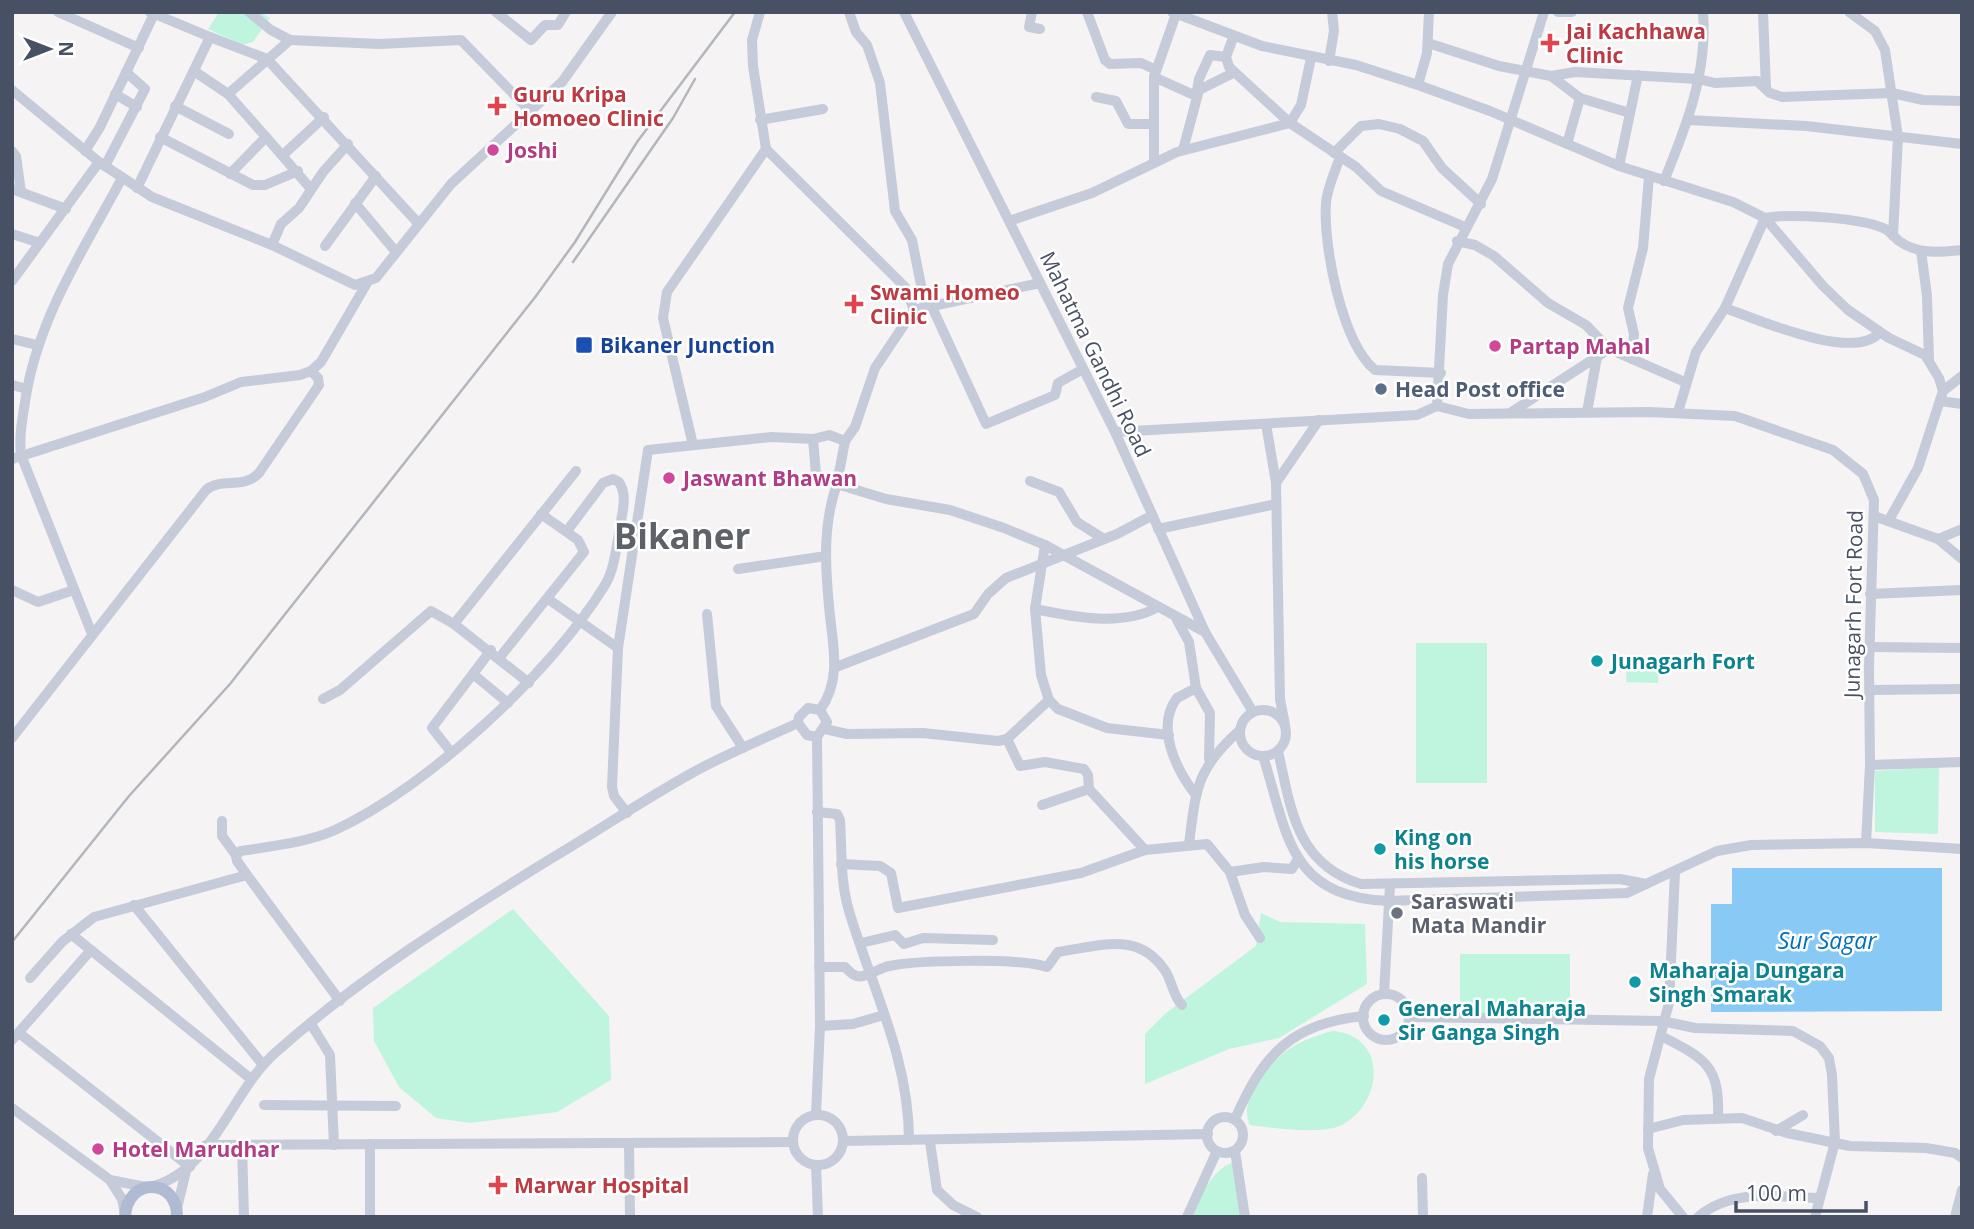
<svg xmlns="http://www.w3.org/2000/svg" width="1974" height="1229" font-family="'Open Sans',sans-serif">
	<rect width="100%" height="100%" fill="#f5f3f3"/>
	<g fill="#bff5de">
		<polygon points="219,12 260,12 270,18 253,42 243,45 208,29"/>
		<rect x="1416" y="643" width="71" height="140"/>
		<polygon points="1627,659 1659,659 1658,683 1626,682"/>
		<polygon points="1939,767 1938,834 1875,832 1875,771"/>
		<polygon points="513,909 609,1016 611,1080 557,1112 469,1123 436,1118 399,1087 374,1041 373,1008"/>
		<polygon points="1261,913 1280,922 1365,924 1367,984 1279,1038 1229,1049 1145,1084 1145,1034 1166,1013 1256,946"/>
		<rect x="1460" y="954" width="110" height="64"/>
		<path d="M1332 1031C1388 1035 1384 1102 1342 1125 1322 1135 1272 1128 1250 1125 1244 1112 1247 1102 1255 1089 1275 1054 1293 1042 1332 1031Z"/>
		<path d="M1234 1162 1241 1217H1191C1200 1197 1212 1169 1234 1162Z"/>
	</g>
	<polygon fill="#88c9f6" points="1732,868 1942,868 1942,1011 1711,1012 1711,904 1732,904"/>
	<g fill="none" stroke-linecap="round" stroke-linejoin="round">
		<g stroke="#c5cbd8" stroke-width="10">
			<polyline points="58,12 139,48"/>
			<polyline points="249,12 271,30 290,40 379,44 461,40 530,111"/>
			<polyline points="496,12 531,40 545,25 558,25 566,12"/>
			<polyline points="760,12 752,40 753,66 766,149 905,287 914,310"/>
			<polyline points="849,12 856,32 867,45 880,83 895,211 912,240 925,305"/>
			<polyline points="904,12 1115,432 1205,632 1253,712"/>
			<polyline points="1032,12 1029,27 1040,29"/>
			<polyline points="1087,12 1105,60 1110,64 1141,63 1156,70"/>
			<polyline points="1172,12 1262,46 1356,65 1418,85 1490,111 1619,166 1733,202 1765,218 1823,286 1848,310 1889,338 1925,355 1939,378 1943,391 1918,468 1889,520"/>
			<polyline points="1558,12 1572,12"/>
			<polyline points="1763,12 1766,89"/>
			<polyline points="1849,12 1875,31 1885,50 1898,137 1893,236"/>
			<polyline points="210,37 267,59 418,223"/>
			<polyline points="1233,38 1226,57 1229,67 1290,123 1356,167 1381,191 1465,227"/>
			<polyline points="1428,43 1499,66 1551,76 1575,72 1698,79 1715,83 1757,81 1770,93 1782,97 1892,93 1923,100 1962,101"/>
			<polyline points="1329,61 1334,31 1332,12"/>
			<polyline points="194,71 228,94 266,137 230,174"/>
			<polyline points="1551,76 1580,98 1630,113"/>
			<polyline points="1154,77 1196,96 1199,79 1210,55 1226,57"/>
			<polyline points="1418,85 1427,53 1429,12"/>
			<polyline points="12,90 99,162 152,197 272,245 355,285 376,278 451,184 562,82 612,12"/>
			<polyline points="115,94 137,107"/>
			<polyline points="228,94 290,40"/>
			<polyline points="1096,97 1116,101 1128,124 1154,124"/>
			<polyline points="175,106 229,134"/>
			<polyline points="760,120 823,109"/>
			<polyline points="1688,120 1806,126 1962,144"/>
			<polyline points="160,137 253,185 265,185 298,171"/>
			<polyline points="266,137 311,189"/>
			<polyline points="1567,144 1580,98"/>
			<polyline points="1183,150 1199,90 1233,73"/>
			<polyline points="12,151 16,156 21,192"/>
			<polyline points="85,151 100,127 155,12"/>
			<polyline points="1334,153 1361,126 1379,124 1400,129 1423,141 1442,168 1481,204"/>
			<polyline points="283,155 324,117"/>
			<path d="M1340 157C1335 172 1327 188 1326 203 1323 246 1342 343 1375 370L1441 373"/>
			<polyline points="1154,161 1154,77 1176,14"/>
			<polyline points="105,166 145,89 126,72"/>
			<polyline points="1619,166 1638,75"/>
			<path d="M1664 181C1686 127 1708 72 1703 12"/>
			<polyline points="137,188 210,37 150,12"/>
			<polyline points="12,189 66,209"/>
			<polyline points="355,203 396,252"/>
			<polyline points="1009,221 1092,193 1177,152 1290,123 1301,105 1311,58"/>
			<polyline points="12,234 40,243"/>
			<polyline points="1457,241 1475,245 1494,256 1548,303 1586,325 1609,349"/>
			<polyline points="272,245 281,224 299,208 323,172 348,144"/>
			<polyline points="325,246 376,176"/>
			<polyline points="1921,251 1927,296 1929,360"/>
			<polyline points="12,281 99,162"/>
			<polyline points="931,305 986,424 1055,395 1058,383 1083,369"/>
			<path d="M1725 308C1757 319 1855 363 1880 332"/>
			<polyline points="12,339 37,345"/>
			<polyline points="1632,359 1634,334 1628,308 1643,248 1649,177"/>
			<polyline points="12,385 27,389"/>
			<polyline points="1943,391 1962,376"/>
			<polyline points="1940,401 1962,404"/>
			<polyline points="1437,406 1469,414 1649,412 1735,416 1833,450 1863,474 1874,500 1869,666 1870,765 1866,843"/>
			<polyline points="1587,412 1597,357"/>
			<path d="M1678 412 1696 352 1725 308 1765 218C1789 213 1861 218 1883 228 1889 230 1894 237 1899 241 1919 255 1939 252 1962 250"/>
			<polyline points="1510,413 1609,349 1685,382"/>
			<polyline points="1266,424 1276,483 1280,699 1285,725"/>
			<polyline points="1115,432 1417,415 1437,406 1443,295 1448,264 1492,179 1544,12"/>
			<polygon points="829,435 845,441 837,484 816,474 813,439"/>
			<polyline points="845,441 855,427 875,368 914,310 1040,283"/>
			<polyline points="693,445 663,318 667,292 766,149"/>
			<polyline points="12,459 205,397 241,382 300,375 311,371 321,362 367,283"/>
			<polyline points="1030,481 1059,492 1077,522 1104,539"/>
			<polyline points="1276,483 1319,420"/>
			<polyline points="1874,516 1938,539 1962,559"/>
			<polyline points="1158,529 1276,504"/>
			<polyline points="1938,539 1962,529"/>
			<polyline points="1045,545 1035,609 1041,675 1049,700 1058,709 1107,728 1169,735"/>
			<polyline points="738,569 826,556"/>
			<polyline points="12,590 38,602 74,590"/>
			<polyline points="1870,594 1962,590"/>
			<polyline points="548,599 618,648"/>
			<path d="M1035 609C1073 617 1123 627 1158 607"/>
			<polyline points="707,614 716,706 743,748"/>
			<polyline points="1177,620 1189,642 1196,688 1210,713 1209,759"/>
			<polyline points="454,624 576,471"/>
			<path d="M92 634 21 455C19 437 22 421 25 402 37 319 83 251 122 178"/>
			<polyline points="1869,647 1962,648"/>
			<polyline points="500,657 584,552 578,540 541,514"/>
			<polyline points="836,667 974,614 988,594 1006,578 1117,534 1151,516"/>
			<polyline points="473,674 508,703"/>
			<polyline points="1870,690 1962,689"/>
			<polyline points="323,699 340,690 431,611 454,624 529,683"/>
			<circle cx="1263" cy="733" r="23"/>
			<path d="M820 710C843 679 832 642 829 606 825 564 823 523 837 484L886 499 950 510 1004 528 1045 545 1205 632"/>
			<polyline points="825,729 847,734 923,733 998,741 1007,739 1049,700"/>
			<path d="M12 738 206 490C222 477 243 490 259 473L319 385 318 378 311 371"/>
			<polyline points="1007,739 1020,766 1045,762 1084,769 1088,775 1089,789 1145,850"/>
			<path d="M1278 751C1291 809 1296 864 1361 884L1620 879 1646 884 1717 851 1751 845 1866 843 1962 849"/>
			<polyline points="451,752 432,728 491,650"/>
			<path d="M1263 756C1288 835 1288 896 1388 901L1627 893 1646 884"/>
			<polyline points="1870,765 1962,762"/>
			<path d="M1195 794C1176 769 1155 727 1177 698L1196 688"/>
			<polyline points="1042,805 1089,789"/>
			<path d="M817 812 837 814 840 820C842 850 840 881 849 911 872 988 909 1058 909 1140"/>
			<polyline points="627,813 614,796 612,787 618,648 648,450 772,437 813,439"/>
			<polyline points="222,821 222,836 236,855"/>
			<path d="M1189 844C1196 789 1196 769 1240 730"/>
			<polyline points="841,864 880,866 891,873 898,908 1081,873 1145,850 1207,844 1230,872 1245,915 1260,938"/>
			<polyline points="1230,872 1264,867 1292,869 1298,859"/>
			<polyline points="1675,872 1669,1003 1649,1079 1648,1148 1660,1189 1683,1217"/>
			<polyline points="134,905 263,1065"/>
			<polyline points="71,934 251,1079"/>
			<polyline points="861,943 895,935 904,944 923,938 993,940"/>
			<path d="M819 967H845C850 972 855 978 863 976 872 974 880 968 889 966 918 960 1021 958 1047 967L1058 952C1100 946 1139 930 1166 972 1172 982 1174 998 1182 1005"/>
			<polyline points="30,978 62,942 94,917 247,875"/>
			<polyline points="1384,994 1390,885"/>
			<circle cx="1386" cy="1017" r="23"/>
			<path d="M340 1001 247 875 237 861 236 855 241 851C272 846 306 843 335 830 428 787 552 672 605 585 615 568 616 547 620 528 622 512 628 496 619 482L613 479 603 483 567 531"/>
			<polyline points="1409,1017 1662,1021 1695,1028 1793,1031 1820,1046 1829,1058 1832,1075 1835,1142 1815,1217"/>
			<polyline points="311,1024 330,1055 334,1145"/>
			<polyline points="820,1026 853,1024 884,1015"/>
			<polyline points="19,1033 190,1167"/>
			<path d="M1661 1036C1704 1058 1720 1065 1718 1117"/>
			<polyline points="12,1040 91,950"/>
			<polyline points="264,1105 396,1106"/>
			<polyline points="12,1108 110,1180 146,1187"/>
			<polyline points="816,1114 820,1026 817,737"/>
			<circle cx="818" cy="1140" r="25"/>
			<circle cx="1225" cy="1135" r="18"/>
			<path d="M1235 1119C1263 1055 1291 1023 1364 1016"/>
			<polyline points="1648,1129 1683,1120 1742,1118 1787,1133 1850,1146 1926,1148 1955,1153 1962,1158"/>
			<polyline points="1776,1131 1803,1115"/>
			<polyline points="844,1141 1208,1134"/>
			<polyline points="930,1142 937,1190 953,1205 977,1217"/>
			<polyline points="629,1143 630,1217"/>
			<polyline points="370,1144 370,1217"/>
			<polyline points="206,1145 793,1142"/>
			<polyline points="242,1145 244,1217"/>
			<polyline points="1235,1151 1245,1217"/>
			<polyline points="816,1165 818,1217"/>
			<polyline points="1422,1178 1423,1217"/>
			<polyline points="110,1180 122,1199 125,1214"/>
			<path d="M153 1186C213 1170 231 1092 275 1053 359 978 456 917 552 858 599 830 645 799 692 773 726 754 763 739 798 723L799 717 808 708 820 710 827 722 817 737 807 735 798 723"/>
			<polyline points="177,1208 186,1171"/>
			<polyline points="1187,1217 1217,1151"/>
			<polyline points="1647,1217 1653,1174"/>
			<path d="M1698 1217C1732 1188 1777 1197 1819 1198"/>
			<polyline points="1955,1217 1962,1190"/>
		</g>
		<path stroke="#b0bbd3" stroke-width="12" d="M125 1217C127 1176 178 1178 177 1217"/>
		<g stroke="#b4b6bd" stroke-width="2.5">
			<polyline points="573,262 673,118 695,79"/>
			<polyline points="12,942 129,796 230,684 536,296 575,242 637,142 735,12"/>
		</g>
	</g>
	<g fill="#e0444e" stroke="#fff" stroke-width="2.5">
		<path d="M1546.5 32.5h7v7h7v7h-7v7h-7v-7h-7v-7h7z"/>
		<path d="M493.5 95.5h7v7h7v7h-7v7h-7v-7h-7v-7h7z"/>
		<path d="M850.5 293.5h7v7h7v7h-7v7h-7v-7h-7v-7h7z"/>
		<path d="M494.5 1174.5h7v7h7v7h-7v7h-7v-7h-7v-7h7z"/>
	</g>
	<g fill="#d1479c" stroke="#fff" stroke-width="2.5">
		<circle cx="493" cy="150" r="7"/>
		<circle cx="1495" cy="346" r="7"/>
		<circle cx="669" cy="478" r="7"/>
		<circle cx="98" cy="1149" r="7"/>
	</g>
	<rect fill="#1a4fb4" stroke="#fff" stroke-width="2.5" x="575" y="336" width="18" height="18" rx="3.5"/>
	<circle fill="#5c6f8a" stroke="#fff" stroke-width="2.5" cx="1381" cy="389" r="7"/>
	<g fill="#0f9aa8" stroke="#fff" stroke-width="2.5">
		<circle cx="1597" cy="661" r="7"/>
		<circle cx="1380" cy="849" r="7"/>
		<circle cx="1635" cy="982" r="7"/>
		<circle cx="1384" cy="1020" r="7"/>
	</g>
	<circle fill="#6b7280" stroke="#fff" stroke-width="2.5" cx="1397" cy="913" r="7"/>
	<g text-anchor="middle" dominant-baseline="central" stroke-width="5" stroke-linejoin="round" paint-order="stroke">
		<g font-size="21" font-weight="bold" fill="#be3a42" stroke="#fff" text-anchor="start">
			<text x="1566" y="31">Jai Kachhawa<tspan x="1566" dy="24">Clinic</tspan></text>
			<text x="513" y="94">Guru Kripa<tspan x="513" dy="24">Homoeo Clinic</tspan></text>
			<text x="870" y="292">Swami Homeo<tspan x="870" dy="24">Clinic</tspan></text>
			<text x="514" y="1185">Marwar Hospital</text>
		</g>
		<g font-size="21" font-weight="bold" fill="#b23c85" stroke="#fff" text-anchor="start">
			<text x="507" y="150">Joshi</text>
			<text x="1509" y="346">Partap Mahal</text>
			<text x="683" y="478">Jaswant Bhawan</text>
			<text x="112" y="1149">Hotel Marudhar</text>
		</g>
		<g font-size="21" font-weight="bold" fill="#164399" stroke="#fff" text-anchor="start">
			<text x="600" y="345">Bikaner Junction</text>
		</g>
		<g font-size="21" fill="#485163" stroke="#fff">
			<text transform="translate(1096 354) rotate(64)">Mahatma Gandhi Road</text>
			<text transform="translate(1853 604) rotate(-89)">Junagarh Fort Road</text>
		</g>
		<g font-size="21" font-weight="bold" fill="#4e5e75" stroke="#fff" text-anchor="start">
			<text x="1395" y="389">Head Post office</text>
		</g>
		<g font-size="21" font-weight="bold" fill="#0d838f" stroke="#fff" text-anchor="start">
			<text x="1611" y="661">Junagarh Fort</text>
			<text x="1394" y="837">King on<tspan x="1394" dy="24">his horse</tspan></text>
			<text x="1649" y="970">Maharaja Dungara<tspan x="1649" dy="24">Singh Smarak</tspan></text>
			<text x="1398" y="1008">General Maharaja<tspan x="1398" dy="24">Sir Ganga Singh</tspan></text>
		</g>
		<g font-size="21" font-weight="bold" fill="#5b616d" stroke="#fff" text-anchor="start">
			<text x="1411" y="901">Saraswati<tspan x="1411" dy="24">Mata Mandir</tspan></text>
		</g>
		<g font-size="23" font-style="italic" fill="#0070bd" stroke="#fff">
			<text x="1827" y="940">Sur Sagar</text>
		</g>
		<g font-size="35" font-weight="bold" fill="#5e6168" stroke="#fff">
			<text x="682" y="535">Bikaner</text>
		</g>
	</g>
	<rect width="1974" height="1229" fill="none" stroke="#485163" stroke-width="28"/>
	<g transform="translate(49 49) rotate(90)" stroke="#ffffff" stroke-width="5" paint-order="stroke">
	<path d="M0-5L12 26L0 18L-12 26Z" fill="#485163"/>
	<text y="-10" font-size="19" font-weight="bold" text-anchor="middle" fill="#485163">N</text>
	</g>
	<path d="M1736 1201v10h130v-10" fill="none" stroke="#485163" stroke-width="3.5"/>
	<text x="1746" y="1201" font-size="21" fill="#485163" stroke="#ffffff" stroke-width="5" paint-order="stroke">100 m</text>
</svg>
